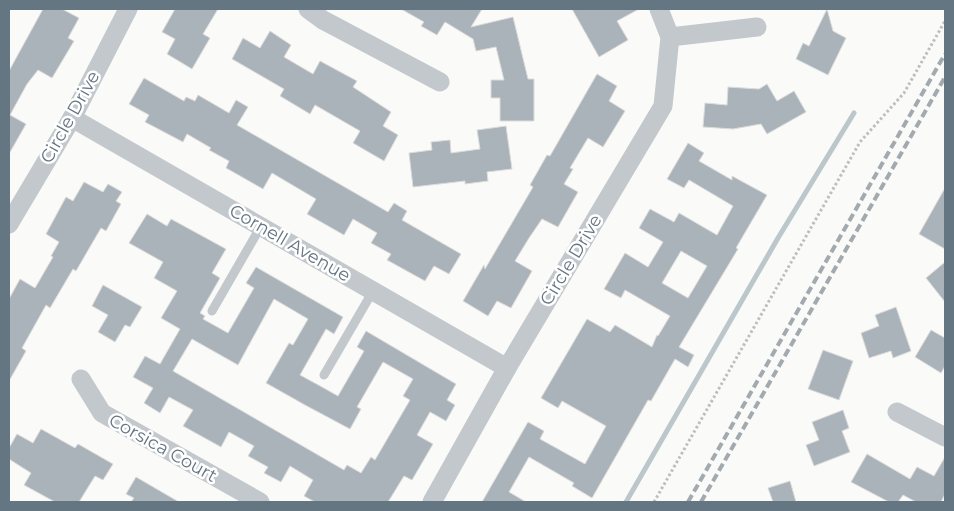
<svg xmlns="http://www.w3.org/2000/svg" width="954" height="511" font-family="Montserrat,sans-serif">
	<rect width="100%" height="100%" fill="#fafaf8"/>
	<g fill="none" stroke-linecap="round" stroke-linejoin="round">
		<polyline stroke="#bbc7cb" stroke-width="5" points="626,502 778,238 854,113"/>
	</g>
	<g fill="#aab3b9" stroke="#dcdcda" fill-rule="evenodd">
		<polygon points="43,9 62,9 79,18 68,38 74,41 52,78 38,70 27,84 10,115 26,124 9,154 9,71"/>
		<polygon points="175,9 218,9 203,34 210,38 192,69 167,54 175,39 162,32"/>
		<polygon points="401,9 482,9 471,27 513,17 528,79 534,79 534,121 500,121 500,98 491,98 491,80 504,80 496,47 476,51 473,39 445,22 437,35 421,26 424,22"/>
		<polygon points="572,9 639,9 617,21 628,40 599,57"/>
		<polygon points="827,9 833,31 846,38 828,75 796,59 803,43 809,46"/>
		<polygon points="270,31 291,45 284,57 313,74 320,61 357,81 353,87 391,112 383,126 398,135 384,161 353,143 360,131 315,105 310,114 280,96 284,89 232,59 243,38 260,48"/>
		<polygon points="597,74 617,86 609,101 625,111 603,147 588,138 570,168 573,169 564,184 578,192 558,227 542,219 529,238 515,261 532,271 511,308 497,301 488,316 463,301 484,265 485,269 533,187 530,185 547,155 550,156"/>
		<polygon points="144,78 184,101 186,97 195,101 198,95 229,113 236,100 248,107 237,125 388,212 394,203 407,211 402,220 461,254 449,274 434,266 425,281 387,260 391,254 371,243 377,233 353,219 344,235 307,214 316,199 272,173 263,189 226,168 229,161 209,150 211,148 187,134 183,142 145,122 149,115 129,104"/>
		<polygon points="767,84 777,101 794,91 806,112 767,134 761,124 733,129 703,127 705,103 727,105 728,87 759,89"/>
		<polygon points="506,126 512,169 487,172 488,181 465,184 465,181 413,187 409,153 432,150 431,142 450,140 451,153 480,149 477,130"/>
		<path d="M688 143 704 153 699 161 732 180V176L767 195 736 248 738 249 679 347 694 355 688 367 675 359 651 401 648 400 592 498 572 486 574 483 529 457 509 492 526 502H482L528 422 544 431 540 439 585 464 606 426 562 401 558 408 541 398 587 319 610 332 615 325 652 347 657 335 658 336 670 316 625 290 621 298 604 289 625 253 648 267 663 242 639 228 650 209 674 222 679 213 717 235 733 206 689 180 684 188 667 179ZM681 251 707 266 688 298 662 283Z"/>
		<polygon points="84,182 103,192 108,184 122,192 116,201 121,204 106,231 101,228 76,271 73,269 50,308 46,305 22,348 26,351 9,381 9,299 20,279 35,288 53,257 51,256 59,242 46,234 66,197 73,201"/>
		<polygon points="945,188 945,249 919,234"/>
		<path d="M147 214 167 226 171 219 226 249 212 273 220 278 200 313 205 316 203 319 228 333 254 288 246 283 256 267 343 317 334 334 326 329 300 375 322 387 338 396 364 351 357 347 366 331 456 384 447 400 455 405 446 421 430 412 417 435 433 444 412 480 404 476 388 502H315L304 496 313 480 290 466 281 482 264 473 268 467 248 456 254 446 229 432 221 447 183 426 193 410 169 397 160 413 144 403 153 388 133 377 145 356 160 364 180 329 161 318 177 291 154 278 163 262 129 243ZM274 299 308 319 293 345 289 343 266 383 305 405 350 429 361 409 357 407 383 362 413 379 403 396 410 400 375 460 371 457 361 473 347 465 344 470 173 371 192 339 238 365Z"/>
		<polygon points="945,262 945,302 926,278"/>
		<polygon points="103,285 142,307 130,327 125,325 115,342 98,332 108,315 92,306"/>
		<polygon points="896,307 911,351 893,358 891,351 869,358 861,333 879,326 875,315"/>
		<polygon points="931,330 945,338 945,366 941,373 915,357"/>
		<polygon points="823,350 853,361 839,400 808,389"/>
		<polygon points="843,410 849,428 842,431 850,452 814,466 806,445 819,440 812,422"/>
		<polygon points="41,429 75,448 78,444 113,464 103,480 95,476 79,502 55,502 24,485 31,473 9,459 9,448 17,434 33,443"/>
		<polygon points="867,454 910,479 917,467 934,476 945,457 945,494 941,502 916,502 903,495 898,502 889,502 851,482"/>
		<polygon points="136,477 179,502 131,502 134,498 126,494"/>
		<polygon points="790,481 796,502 773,502 768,488"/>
	</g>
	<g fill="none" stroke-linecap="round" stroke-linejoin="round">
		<polyline stroke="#bbbfc2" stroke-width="3" stroke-dasharray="2.5 2.5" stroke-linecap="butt" points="654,502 860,142 904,93 945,21"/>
		<g stroke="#c3c8cc" stroke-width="9">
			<polyline points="212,311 261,226"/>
			<polyline points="324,375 373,291"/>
		</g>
		<g stroke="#c3c8cc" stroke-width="19">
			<polyline points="308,9 323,20 440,82"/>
			<polyline points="670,37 757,27"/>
			<polyline points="72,118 507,368"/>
			<polyline points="9,224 72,118 128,9"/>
			<polyline points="81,379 102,413 260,502"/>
			<polyline points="897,412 945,437"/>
			<polyline points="432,502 507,368 663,106 670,37 659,9"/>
		</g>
		<g stroke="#a2aab0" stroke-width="4" stroke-dasharray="8 4" stroke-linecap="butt">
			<polyline points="688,502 945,54"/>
			<polyline points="701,502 945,77"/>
		</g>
	</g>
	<g text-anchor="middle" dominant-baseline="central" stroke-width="5" stroke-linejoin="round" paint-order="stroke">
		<g font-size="18" fill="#657683" stroke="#fff">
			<text transform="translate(70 117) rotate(-61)">Circle Drive</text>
			<text transform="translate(290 243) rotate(30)">Cornell Avenue</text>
			<text transform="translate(571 260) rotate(-59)">Circle Drive</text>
			<text transform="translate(163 448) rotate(29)">Corsica Court</text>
		</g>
	</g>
	<rect width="954" height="511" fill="none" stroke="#657683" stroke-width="20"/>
</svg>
